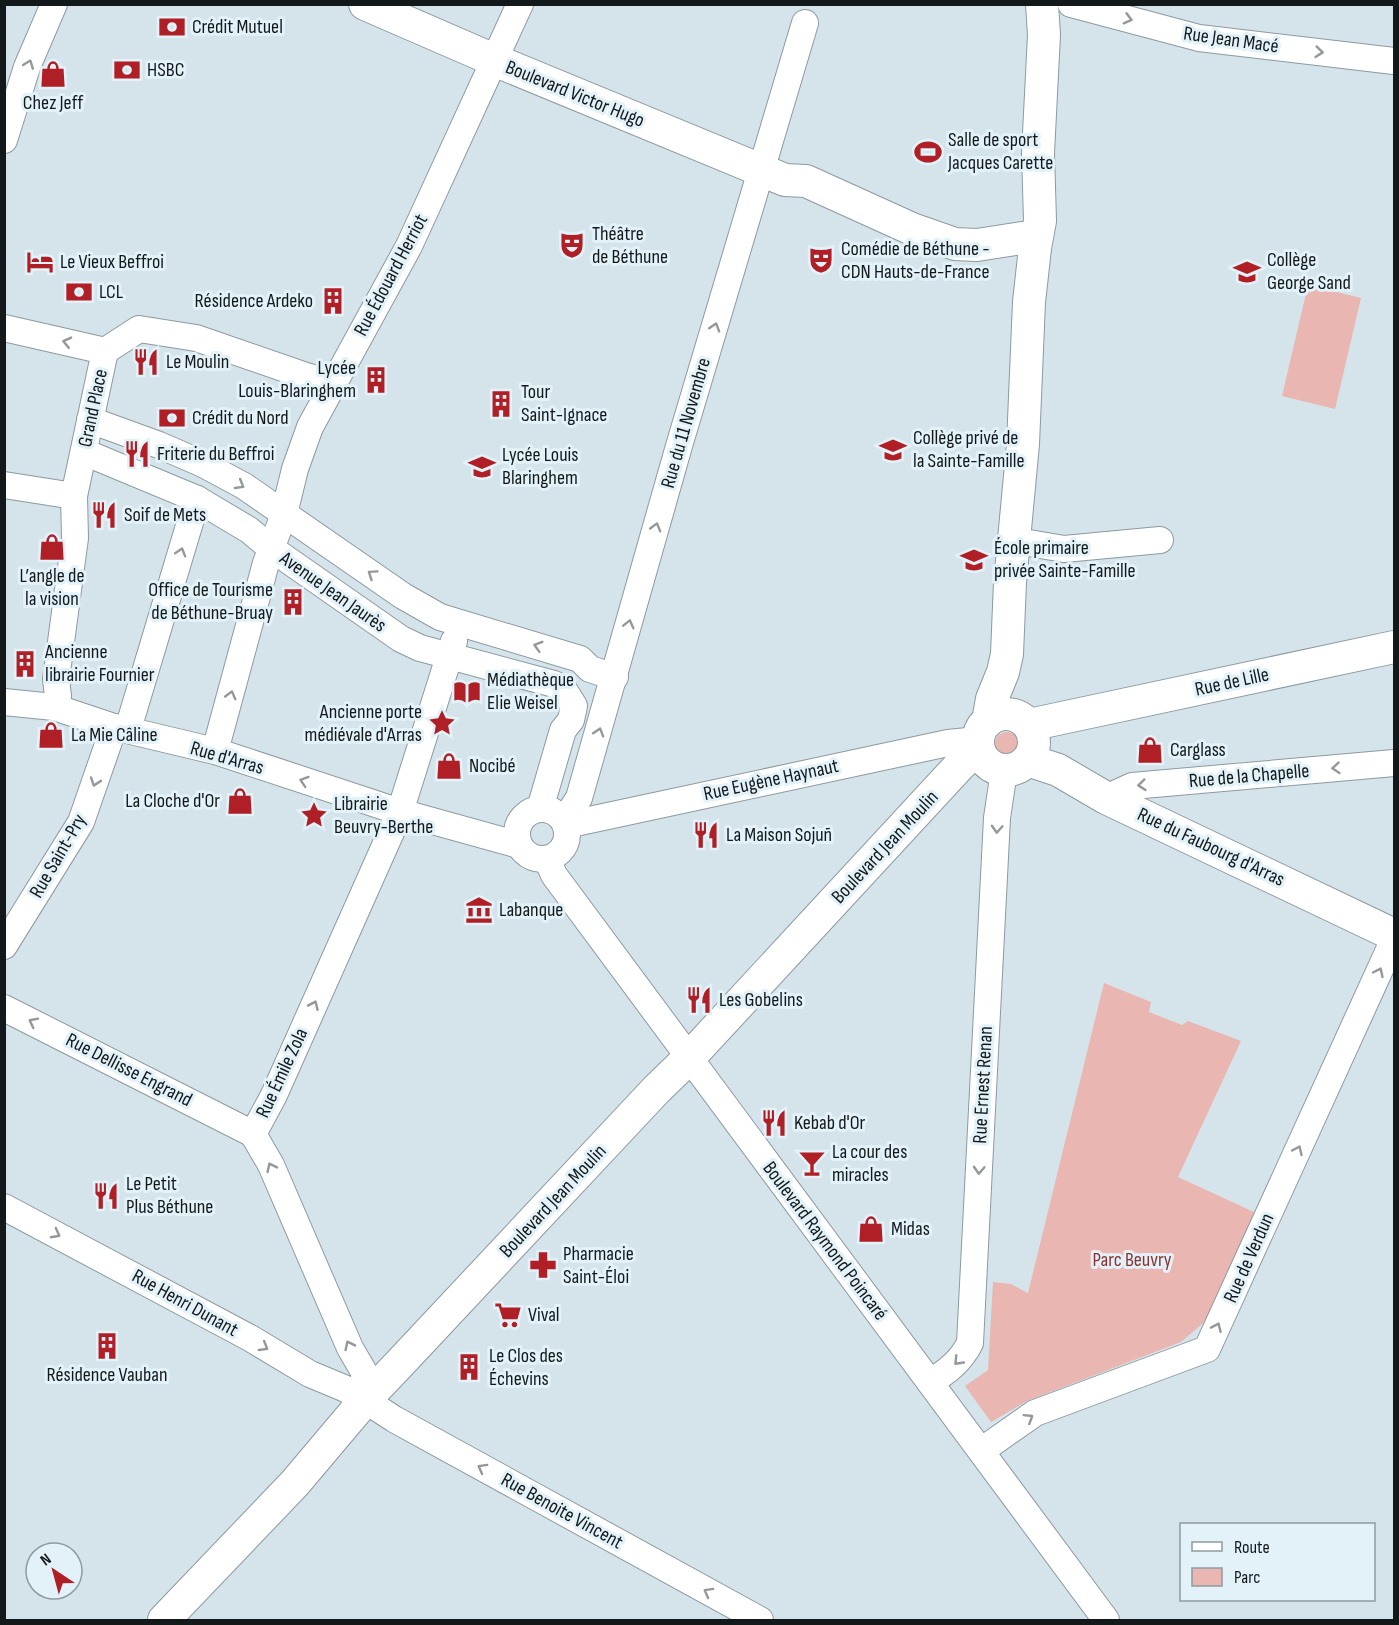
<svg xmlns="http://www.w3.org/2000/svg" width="1399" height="1625" font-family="'Sofia Sans Condensed',sans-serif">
	<rect width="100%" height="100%" fill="#d5e4eb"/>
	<g fill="#e9b6b1">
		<polygon points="1308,285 1361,298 1335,409 1282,396"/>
		<circle cx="1007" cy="744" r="12"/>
		<polygon points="1104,983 1151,1002 1149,1012 1182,1025 1188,1021 1241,1041 1178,1177 1256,1213 1209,1318 1181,1342 1027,1401 991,1422 965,1386 988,1370 993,1282 1011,1284 1028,1293"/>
	</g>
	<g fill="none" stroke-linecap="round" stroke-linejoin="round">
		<defs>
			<g id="minor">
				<polyline points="1071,4 1199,38 1394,61"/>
				<polyline points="4,140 27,67 54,4"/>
				<polyline points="4,328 105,351 74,496 4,485"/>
				<polyline points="105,351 139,329 196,338 306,376 334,383"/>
				<polyline points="90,420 159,445 203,464 244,486 403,596 440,617 580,659 590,669 615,677"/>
				<polyline points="84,452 197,499 249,530 272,549 401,639 420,648 554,684 564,690 574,706 571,720 563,730 540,809"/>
				<polyline points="1014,544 1029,543 1064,549 1160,540"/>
				<polyline points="4,702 54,707 114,727 215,751 400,812 519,845"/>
				<polyline points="54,707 58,696 56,679 75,538 74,496"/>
				<polyline points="128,729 197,499"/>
				<polyline points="215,751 266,563 284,514 295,469 310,427 409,246 520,4"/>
				<polyline points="1106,798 1132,786 1394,763"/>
				<circle cx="542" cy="834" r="25"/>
				<polyline points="564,821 579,798 679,446 805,23"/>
				<polyline points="566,825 948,743 978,740"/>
				<polyline points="547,859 554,875 1106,1620"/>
				<polyline points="4,946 81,822 114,727"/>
				<polyline points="4,1008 253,1134"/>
				<polyline points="253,1134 274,1095 400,812 454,641"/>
				<polyline points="253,1134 271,1165 350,1348 364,1372 365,1400"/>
				<polyline points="4,1207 250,1338 310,1374 346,1389 365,1400 394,1419 760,1620"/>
				<path d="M930 1382C947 1372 961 1361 970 1343L997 818 1004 771"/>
				<polyline points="981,1451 1035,1413 1207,1349 1394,939"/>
			</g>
			<g id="major">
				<polyline points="365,4 494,60 785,180 806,181 912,229 955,244 977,245 1022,238 1030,241 1035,248"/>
				<circle cx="1006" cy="742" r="28"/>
				<polyline points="988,721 992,699 1003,672 1007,654 1010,582 1023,444 1029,302 1035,248 1040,221 1038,153 1044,35 1042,4"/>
				<polyline points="1029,725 1394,647"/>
				<polyline points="1028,760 1058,770 1106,798 1394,935"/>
				<polyline points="164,1620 295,1483 365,1400 403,1360 656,1090 689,1058 961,764 978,748"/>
			</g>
		</defs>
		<use href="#minor" stroke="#8c9aa0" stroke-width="28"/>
		<use href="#major" stroke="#8c9aa0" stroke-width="34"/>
		<use href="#minor" stroke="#fff" stroke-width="26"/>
		<use href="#major" stroke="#fff" stroke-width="32"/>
	</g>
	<defs><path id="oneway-chevron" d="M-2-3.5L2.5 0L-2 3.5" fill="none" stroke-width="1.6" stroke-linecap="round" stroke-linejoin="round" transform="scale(1.5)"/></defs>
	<g stroke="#959898">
		<use href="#oneway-chevron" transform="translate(1128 19) rotate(15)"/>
		<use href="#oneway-chevron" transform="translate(1319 52) rotate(6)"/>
		<use href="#oneway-chevron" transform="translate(29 64) rotate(-69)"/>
		<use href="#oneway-chevron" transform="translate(715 327) rotate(-73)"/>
		<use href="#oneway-chevron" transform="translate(67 342) rotate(-167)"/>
		<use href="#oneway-chevron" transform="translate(240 485) rotate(31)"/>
		<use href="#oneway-chevron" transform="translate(656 527) rotate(-74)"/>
		<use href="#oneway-chevron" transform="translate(181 552) rotate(-73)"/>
		<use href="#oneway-chevron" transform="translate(372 574) rotate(-146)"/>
		<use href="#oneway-chevron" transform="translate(629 624) rotate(-76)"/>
		<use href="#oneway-chevron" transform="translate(538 646) rotate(-164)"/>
		<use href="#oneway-chevron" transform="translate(231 695) rotate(-75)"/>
		<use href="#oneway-chevron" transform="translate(599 732) rotate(-73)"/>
		<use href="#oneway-chevron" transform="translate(1336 768) rotate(175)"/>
		<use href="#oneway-chevron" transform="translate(304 781) rotate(-162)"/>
		<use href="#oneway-chevron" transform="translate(95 782) rotate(109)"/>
		<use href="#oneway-chevron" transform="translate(1142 785) rotate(174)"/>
		<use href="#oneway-chevron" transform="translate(997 829) rotate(93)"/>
		<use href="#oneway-chevron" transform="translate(1379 972) rotate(-65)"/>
		<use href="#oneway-chevron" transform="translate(314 1005) rotate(-66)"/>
		<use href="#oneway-chevron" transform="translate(33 1022) rotate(-153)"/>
		<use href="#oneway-chevron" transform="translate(1298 1150) rotate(-65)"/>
		<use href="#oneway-chevron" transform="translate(271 1167) rotate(-116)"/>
		<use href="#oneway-chevron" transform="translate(979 1170) rotate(93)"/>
		<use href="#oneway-chevron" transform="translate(56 1234) rotate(28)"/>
		<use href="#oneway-chevron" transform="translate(1217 1327) rotate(-66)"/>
		<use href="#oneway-chevron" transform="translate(349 1345) rotate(-116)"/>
		<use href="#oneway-chevron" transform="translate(264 1347) rotate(31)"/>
		<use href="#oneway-chevron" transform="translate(958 1361) rotate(134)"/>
		<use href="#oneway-chevron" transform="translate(1029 1418) rotate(-32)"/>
		<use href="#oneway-chevron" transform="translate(482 1468) rotate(-151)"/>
		<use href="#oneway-chevron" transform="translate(708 1592) rotate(-151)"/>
	</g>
	<defs>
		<symbol id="bank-bare" viewBox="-9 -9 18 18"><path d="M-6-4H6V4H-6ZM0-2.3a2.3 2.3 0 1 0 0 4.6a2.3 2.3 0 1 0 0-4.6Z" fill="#b01e26" stroke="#e2f2f8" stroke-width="2.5" paint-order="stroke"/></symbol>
		<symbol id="shop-bare" viewBox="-9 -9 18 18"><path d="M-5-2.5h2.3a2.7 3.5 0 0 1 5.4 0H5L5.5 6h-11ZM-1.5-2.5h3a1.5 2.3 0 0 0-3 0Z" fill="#b01e26" stroke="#e2f2f8" stroke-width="2.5" paint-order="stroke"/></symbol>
		<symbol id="stadium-bare" viewBox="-9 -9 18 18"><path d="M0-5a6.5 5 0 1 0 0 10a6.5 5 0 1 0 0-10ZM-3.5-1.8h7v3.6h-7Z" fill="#b01e26" stroke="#e2f2f8" stroke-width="2.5" paint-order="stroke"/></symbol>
		<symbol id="theatre-bare" viewBox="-9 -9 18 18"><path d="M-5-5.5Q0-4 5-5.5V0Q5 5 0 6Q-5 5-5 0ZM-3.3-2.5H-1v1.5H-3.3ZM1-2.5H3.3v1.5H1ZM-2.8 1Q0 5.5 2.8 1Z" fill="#b01e26" stroke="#e2f2f8" stroke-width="2.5" paint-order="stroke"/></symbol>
		<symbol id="hotel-bare" viewBox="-9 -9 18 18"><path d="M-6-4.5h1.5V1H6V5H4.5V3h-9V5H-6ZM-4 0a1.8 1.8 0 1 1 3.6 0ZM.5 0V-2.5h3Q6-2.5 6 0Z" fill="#b01e26" stroke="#e2f2f8" stroke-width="2.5" paint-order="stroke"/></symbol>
		<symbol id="school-bare" viewBox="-9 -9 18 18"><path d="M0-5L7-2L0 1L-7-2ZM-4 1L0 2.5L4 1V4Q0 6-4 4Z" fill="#b01e26" stroke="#e2f2f8" stroke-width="2.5" paint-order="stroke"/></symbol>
		<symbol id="building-bare" viewBox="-9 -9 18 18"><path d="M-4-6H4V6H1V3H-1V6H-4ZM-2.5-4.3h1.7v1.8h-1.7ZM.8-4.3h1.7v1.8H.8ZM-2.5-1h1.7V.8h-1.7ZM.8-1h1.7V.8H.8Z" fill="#b01e26" stroke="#e2f2f8" stroke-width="2.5" paint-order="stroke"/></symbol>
		<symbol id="restaurant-bare" viewBox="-9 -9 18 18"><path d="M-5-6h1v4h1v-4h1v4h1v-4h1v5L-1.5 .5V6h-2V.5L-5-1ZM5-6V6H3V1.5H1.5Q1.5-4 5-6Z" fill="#b01e26" stroke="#e2f2f8" stroke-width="2.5" paint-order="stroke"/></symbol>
		<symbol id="library-bare" viewBox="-9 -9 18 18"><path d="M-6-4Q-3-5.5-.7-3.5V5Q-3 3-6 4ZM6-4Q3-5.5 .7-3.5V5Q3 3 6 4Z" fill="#b01e26" stroke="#e2f2f8" stroke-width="2.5" paint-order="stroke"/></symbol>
		<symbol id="sight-bare" viewBox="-9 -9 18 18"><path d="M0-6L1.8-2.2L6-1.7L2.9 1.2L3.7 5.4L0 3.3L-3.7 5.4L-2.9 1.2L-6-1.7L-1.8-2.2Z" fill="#b01e26" stroke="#e2f2f8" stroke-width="2.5" paint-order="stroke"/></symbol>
		<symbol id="museum-bare" viewBox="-9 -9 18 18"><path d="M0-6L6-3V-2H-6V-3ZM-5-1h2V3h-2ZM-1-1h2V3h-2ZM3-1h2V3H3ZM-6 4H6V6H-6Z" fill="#b01e26" stroke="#e2f2f8" stroke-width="2.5" paint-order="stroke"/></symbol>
		<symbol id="bar-bare" viewBox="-9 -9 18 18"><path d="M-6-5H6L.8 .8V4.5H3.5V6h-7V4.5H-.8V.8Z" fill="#b01e26" stroke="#e2f2f8" stroke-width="2.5" paint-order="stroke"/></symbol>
		<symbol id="pharmacy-bare" viewBox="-9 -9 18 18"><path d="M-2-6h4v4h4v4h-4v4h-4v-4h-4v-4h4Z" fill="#b01e26" stroke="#e2f2f8" stroke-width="2.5" paint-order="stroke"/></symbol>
		<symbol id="supermarket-bare" viewBox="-9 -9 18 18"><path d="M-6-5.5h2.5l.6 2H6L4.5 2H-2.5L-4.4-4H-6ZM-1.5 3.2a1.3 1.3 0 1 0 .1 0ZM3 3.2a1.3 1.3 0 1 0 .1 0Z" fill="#b01e26" stroke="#e2f2f8" stroke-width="2.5" paint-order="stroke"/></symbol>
	</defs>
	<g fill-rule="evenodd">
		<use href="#bank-bare" x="153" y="8" width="38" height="38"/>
		<use href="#bank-bare" x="108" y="51" width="38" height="38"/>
		<use href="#shop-bare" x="34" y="55" width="38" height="38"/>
		<use href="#stadium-bare" x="909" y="133" width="38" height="38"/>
		<use href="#theatre-bare" x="553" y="226" width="38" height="38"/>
		<use href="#theatre-bare" x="802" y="241" width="38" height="38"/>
		<use href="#hotel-bare" x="21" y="243" width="38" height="38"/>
		<use href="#school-bare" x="1228" y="253" width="38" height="38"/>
		<use href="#bank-bare" x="60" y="273" width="38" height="38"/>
		<use href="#building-bare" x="314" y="282" width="38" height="38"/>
		<use href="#restaurant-bare" x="127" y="343" width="38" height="38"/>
		<use href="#building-bare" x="357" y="361" width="38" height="38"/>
		<use href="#building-bare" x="482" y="385" width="38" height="38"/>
		<use href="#bank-bare" x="153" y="399" width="38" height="38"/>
		<use href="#school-bare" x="874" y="431" width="38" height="38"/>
		<use href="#restaurant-bare" x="118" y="435" width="38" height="38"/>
		<use href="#school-bare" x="463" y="448" width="38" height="38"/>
		<use href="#restaurant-bare" x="85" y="496" width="38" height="38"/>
		<use href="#shop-bare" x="33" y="528" width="38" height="38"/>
		<use href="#school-bare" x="955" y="541" width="38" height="38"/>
		<use href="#building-bare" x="274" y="583" width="38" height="38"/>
		<use href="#building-bare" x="6" y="645" width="38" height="38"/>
		<use href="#library-bare" x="448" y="673" width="38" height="38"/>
		<use href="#sight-bare" x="423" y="704" width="38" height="38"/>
		<use href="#shop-bare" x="32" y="716" width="38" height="38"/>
		<use href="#shop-bare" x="1131" y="731" width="38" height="38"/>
		<use href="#shop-bare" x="430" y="747" width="38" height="38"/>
		<use href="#shop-bare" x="221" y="782" width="38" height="38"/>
		<use href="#sight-bare" x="295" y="796" width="38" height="38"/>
		<use href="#restaurant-bare" x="687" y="816" width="38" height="38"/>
		<use href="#museum-bare" x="460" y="891" width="38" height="38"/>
		<use href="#restaurant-bare" x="680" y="981" width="38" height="38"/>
		<use href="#restaurant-bare" x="755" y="1104" width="38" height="38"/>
		<use href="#bar-bare" x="793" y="1144" width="38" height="38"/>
		<use href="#restaurant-bare" x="87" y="1177" width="38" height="38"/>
		<use href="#shop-bare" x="852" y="1210" width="38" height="38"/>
		<use href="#pharmacy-bare" x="524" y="1246" width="38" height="38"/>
		<use href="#supermarket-bare" x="489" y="1296" width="38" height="38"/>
		<use href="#building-bare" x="88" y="1327" width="38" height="38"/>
		<use href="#building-bare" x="450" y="1348" width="38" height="38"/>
	</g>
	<g text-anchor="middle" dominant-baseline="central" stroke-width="6" stroke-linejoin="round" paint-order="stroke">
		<g font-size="20" fill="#13191b" stroke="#e2f2f8" text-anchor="start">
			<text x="192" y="27">Crédit Mutuel</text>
			<text x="147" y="70">HSBC</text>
			<text x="53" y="103" text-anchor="middle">Chez Jeff</text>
			<text x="948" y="140">Salle de sport<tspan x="948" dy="23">Jacques Carette</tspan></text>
			<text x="592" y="234">Théâtre<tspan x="592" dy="23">de Béthune</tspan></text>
			<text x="841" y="249">Comédie de Béthune -<tspan x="841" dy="23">CDN Hauts-de-France</tspan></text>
			<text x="1267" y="260">Collège<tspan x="1267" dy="23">George Sand</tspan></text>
			<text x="60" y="262">Le Vieux Beffroi</text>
			<text x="99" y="292">LCL</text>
			<text x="313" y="301" text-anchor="end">Résidence Ardeko</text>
			<text x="166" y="362">Le Moulin</text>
			<text x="356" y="368" text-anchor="end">Lycée<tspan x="356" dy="23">Louis-Blaringhem</tspan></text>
			<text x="521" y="392">Tour<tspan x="521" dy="23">Saint-Ignace</tspan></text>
			<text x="192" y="418">Crédit du Nord</text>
			<text x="913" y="438">Collège privé de<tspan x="913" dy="23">la Sainte-Famille</tspan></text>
			<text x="157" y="454">Friterie du Beffroi</text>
			<text x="502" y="455">Lycée Louis<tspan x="502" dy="23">Blaringhem</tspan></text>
			<text x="124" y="515">Soif de Mets</text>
			<text x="994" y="548">École primaire<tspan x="994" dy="23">privée Sainte-Famille</tspan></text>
			<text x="52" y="576" text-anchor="middle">L’angle de<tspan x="52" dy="23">la vision</tspan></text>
			<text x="273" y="590" text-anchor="end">Office de Tourisme<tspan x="273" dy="23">de Béthune-Bruay</tspan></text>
			<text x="45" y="652">Ancienne<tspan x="45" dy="23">librairie Fournier</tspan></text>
			<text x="487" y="680">Médiathèque<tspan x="487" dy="23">Elie Weisel</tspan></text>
			<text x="422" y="712" text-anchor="end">Ancienne porte<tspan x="422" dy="23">médiévale d'Arras</tspan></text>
			<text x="71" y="735">La Mie Câline</text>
			<text x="1170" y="750">Carglass</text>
			<text x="469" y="766">Nocibé</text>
			<text x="220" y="801" text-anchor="end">La Cloche d'Or</text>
			<text x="334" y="804">Librairie<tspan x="334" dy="23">Beuvry-Berthe</tspan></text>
			<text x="726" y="835">La Maison Sojuñ</text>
			<text x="499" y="910">Labanque</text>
			<text x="719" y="1000">Les Gobelins</text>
			<text x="794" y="1123">Kebab d'Or</text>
			<text x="832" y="1152">La cour des<tspan x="832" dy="23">miracles</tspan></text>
			<text x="126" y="1184">Le Petit<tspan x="126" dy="23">Plus Béthune</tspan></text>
			<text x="891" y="1229">Midas</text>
			<text x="563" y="1254">Pharmacie<tspan x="563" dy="23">Saint-Éloi</tspan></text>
			<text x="528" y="1315">Vival</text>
			<text x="489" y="1356">Le Clos des<tspan x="489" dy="23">Échevins</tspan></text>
			<text x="107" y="1375" text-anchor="middle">Résidence Vauban</text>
		</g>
		<g font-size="20" fill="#13191b" stroke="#e2f2f8">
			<text transform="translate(1231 40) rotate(8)">Rue Jean Macé</text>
			<text transform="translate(575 94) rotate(22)">Boulevard Victor Hugo</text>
			<text transform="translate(391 275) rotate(-62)">Rue Édouard Herriot</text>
			<text transform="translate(93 408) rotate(-78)">Grand Place</text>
			<text transform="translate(686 423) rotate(-74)">Rue du 11 Novembre</text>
			<text transform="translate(333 592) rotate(35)">Avenue Jean Jaurès</text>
			<text transform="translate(1232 682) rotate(-12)">Rue de Lille</text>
			<text transform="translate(227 758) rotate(16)">Rue d'Arras</text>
			<text transform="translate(1249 776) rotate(-5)">Rue de la Chapelle</text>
			<text transform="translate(771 780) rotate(-12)">Rue Eugène Haynaut</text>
			<text transform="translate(885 847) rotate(-47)">Boulevard Jean Moulin</text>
			<text transform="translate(1211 847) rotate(25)">Rue du Faubourg d'Arras</text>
			<text transform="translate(58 856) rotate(-60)">Rue Saint-Pry</text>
			<text transform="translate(129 1070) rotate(27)">Rue Dellisse Engrand</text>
			<text transform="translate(282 1073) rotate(-65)">Rue Émile Zola</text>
			<text transform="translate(983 1085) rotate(-87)">Rue Ernest Renan</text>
			<text transform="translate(553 1201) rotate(-47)">Boulevard Jean Moulin</text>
			<text transform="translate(825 1241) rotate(53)">Boulevard Raymond Poincaré</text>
			<text transform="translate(1249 1258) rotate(-66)">Rue de Verdun</text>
			<text transform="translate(185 1303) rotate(29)">Rue Henri Dunant</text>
			<text transform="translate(562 1511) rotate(29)">Rue Benoite Vincent</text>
		</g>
		<g font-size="20" fill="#8b3230" stroke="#e2f2f8">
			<text x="1132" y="1260">Parc Beuvry</text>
		</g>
	</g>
	<rect width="1399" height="1625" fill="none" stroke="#13191b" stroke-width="12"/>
	<rect x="1180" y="1523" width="195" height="78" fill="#e2f2f8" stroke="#8f9ba0" stroke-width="1.5"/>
	<rect x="1192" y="1542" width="30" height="9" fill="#ffffff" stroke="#8f9ba0" stroke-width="1.5"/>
	<text x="1234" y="1553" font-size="18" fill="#13191b">Route</text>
	<rect x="1192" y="1568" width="30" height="18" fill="#e9b6b1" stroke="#8f9ba0" stroke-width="1.5"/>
	<text x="1234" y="1583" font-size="18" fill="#13191b">Parc</text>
	<g transform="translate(54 1571) rotate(324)"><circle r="28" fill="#e2f2f8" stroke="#8f9ba0" stroke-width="1.5"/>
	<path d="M0-4.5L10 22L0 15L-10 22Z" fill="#b01e26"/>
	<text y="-9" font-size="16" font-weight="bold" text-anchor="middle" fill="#13191b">N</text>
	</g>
</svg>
